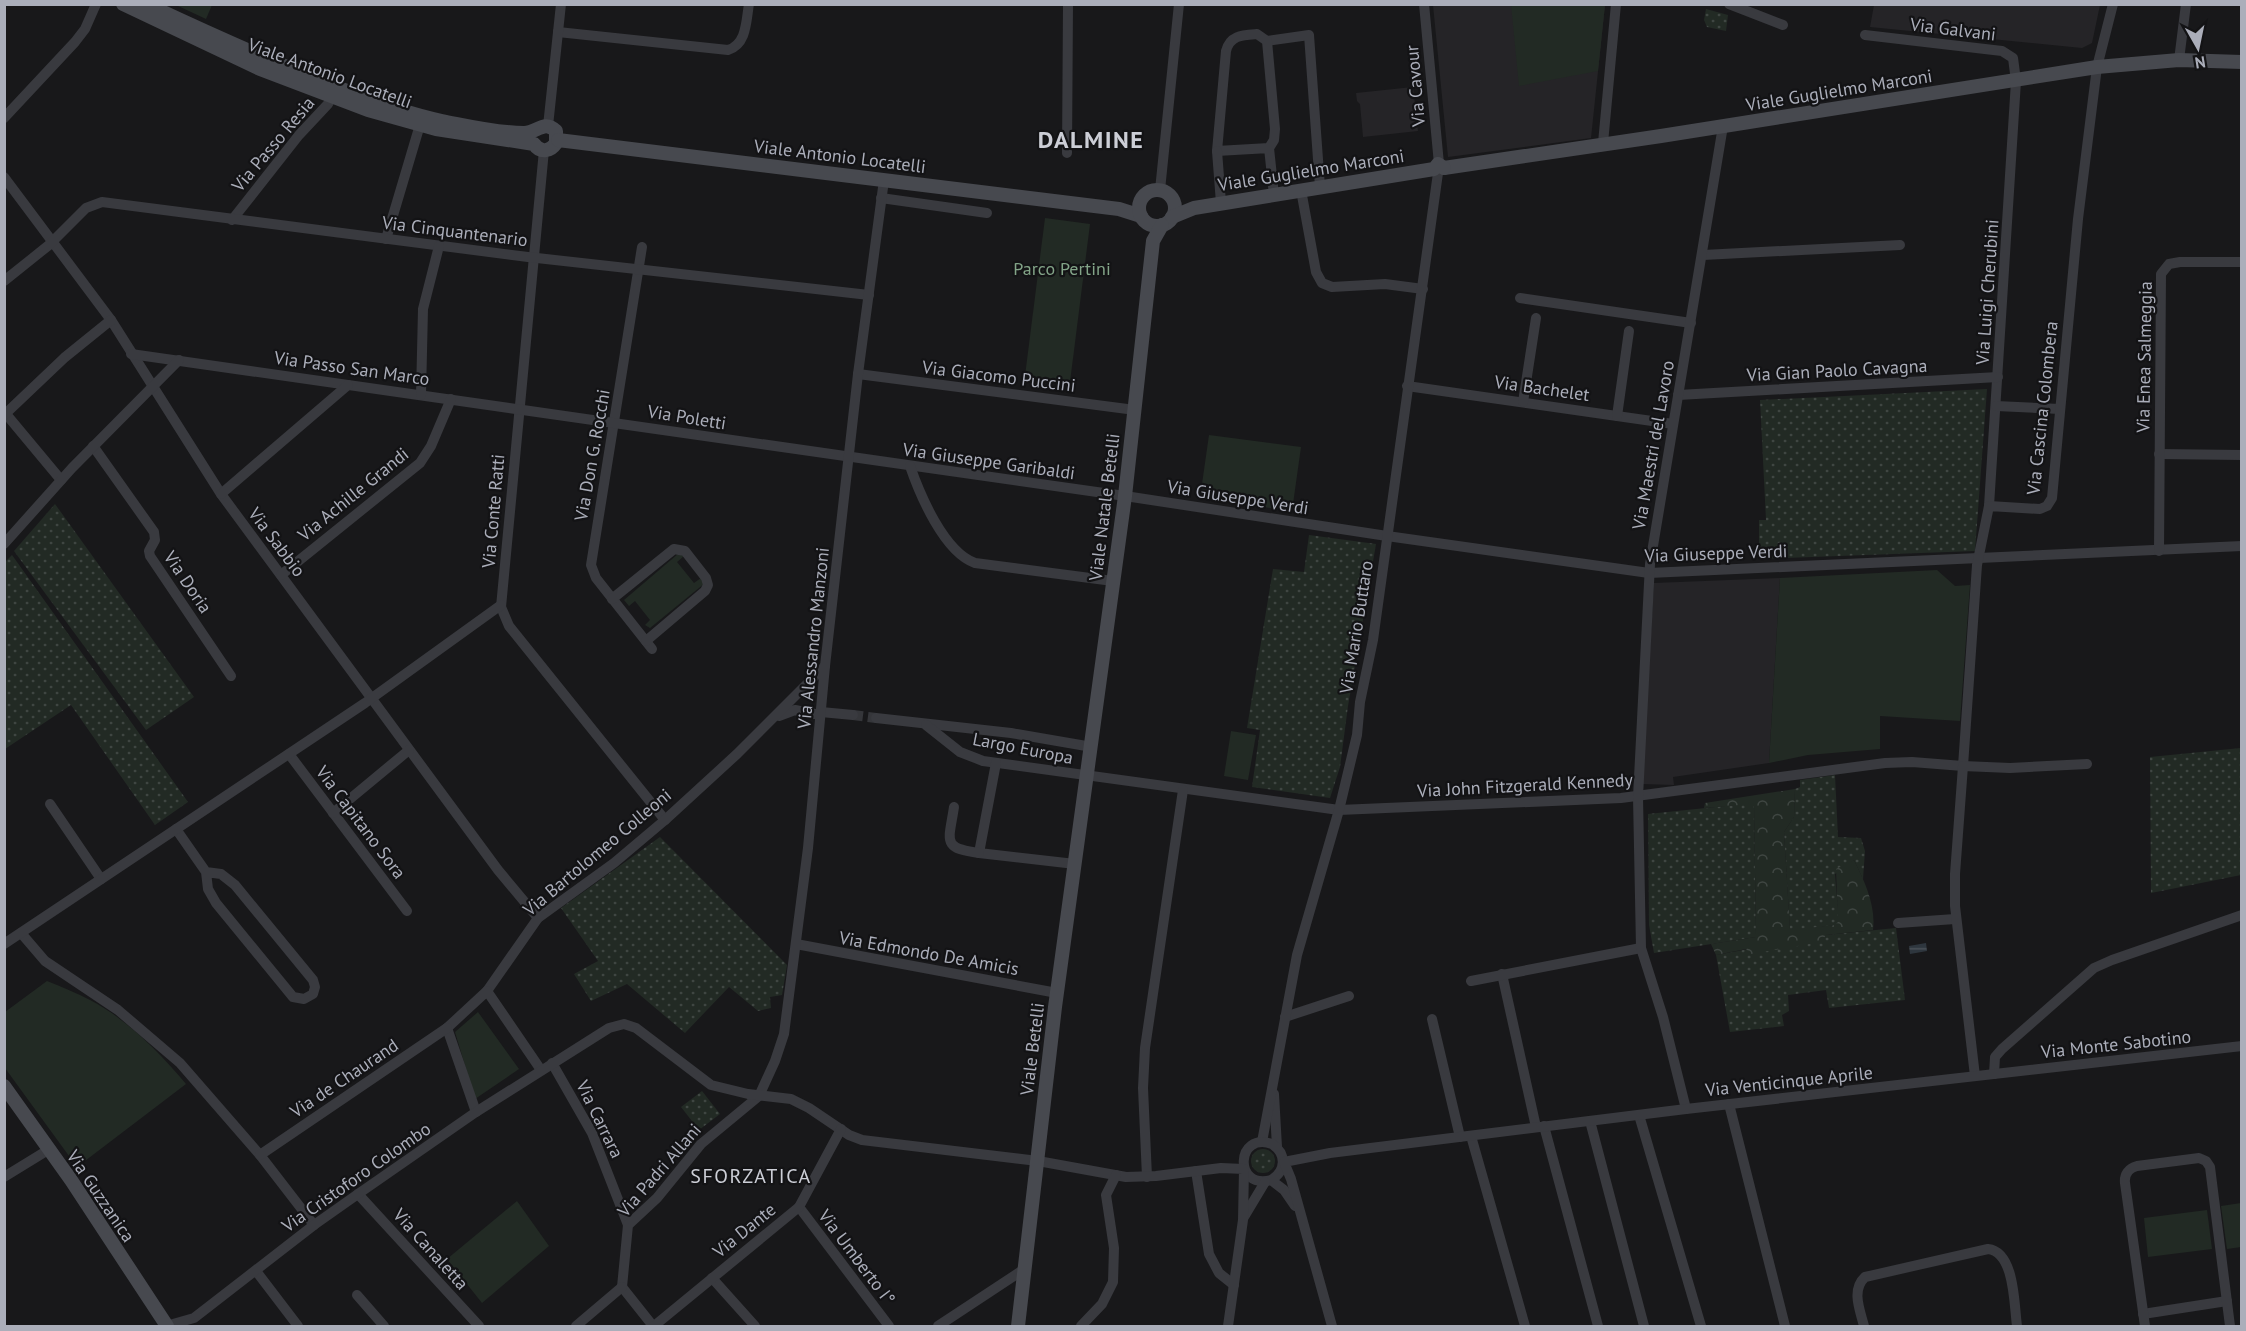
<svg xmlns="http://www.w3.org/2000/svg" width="2246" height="1331" font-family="'PT Sans',sans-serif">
	<defs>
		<pattern id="grass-dots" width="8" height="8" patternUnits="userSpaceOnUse" patternTransform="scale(1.5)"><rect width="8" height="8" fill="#222a24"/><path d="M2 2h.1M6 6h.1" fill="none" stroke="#3f4642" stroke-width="1.8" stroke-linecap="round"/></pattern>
		<pattern id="forest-crowns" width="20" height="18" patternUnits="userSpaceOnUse" patternTransform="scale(1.5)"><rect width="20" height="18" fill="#222a24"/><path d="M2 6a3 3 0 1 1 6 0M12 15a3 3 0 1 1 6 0" fill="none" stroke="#3f4642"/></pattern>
		<pattern id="water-rules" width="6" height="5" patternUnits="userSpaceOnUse" patternTransform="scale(1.5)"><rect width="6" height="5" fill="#2e363e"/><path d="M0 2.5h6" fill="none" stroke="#4a5158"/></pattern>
	</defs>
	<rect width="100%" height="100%" fill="#18181a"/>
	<g fill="#252427">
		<polygon points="1433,5 1605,5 1591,138 1448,157"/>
		<polygon points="1874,5 1874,4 2100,5 2092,43 2082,48 1870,27"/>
		<polygon points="1413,87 1418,131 1363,137 1360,104 1357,101 1356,93"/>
		<polygon points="1780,578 1769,763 1673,777 1674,785 1642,784 1654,583"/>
	</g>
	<g fill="url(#grass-dots)">
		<polygon points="1706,9 1728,15 1726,31 1707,27 1704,20"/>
		<polygon points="1987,389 1975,551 1759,559 1759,520 1766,520 1760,400"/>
		<polygon points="55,504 194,697 146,730 14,551"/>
		<polygon points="1309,535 1376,544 1348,706 1340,767 1330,798 1252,787 1260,730 1247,728 1273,569 1304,572"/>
		<polygon points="12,555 188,802 155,825 71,705 5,749 4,563"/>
		<polygon points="2241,748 2241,875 2151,893 2150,757"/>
		<polygon points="1835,775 1838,837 1861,838 1865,851 1863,879 1854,860 1835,874 1839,922 1836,925 1790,931 1784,832 1794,817 1795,789 1800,787 1800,780"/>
		<polygon points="1754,803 1756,937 1654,953 1649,925 1648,814"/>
		<polygon points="660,837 787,965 782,995 770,997 771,1008 758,1011 729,987 685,1033 627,984 591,1001 574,974 598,961 561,908"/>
		<polygon points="1896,928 1905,1000 1829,1008 1826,990 1788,995 1789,1011 1782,1015 1784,1026 1730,1032 1716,955 1826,935"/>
		<polygon points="702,1091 720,1114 699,1130 681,1107"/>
		<circle cx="1263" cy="1161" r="12"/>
	</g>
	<path fill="url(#forest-crowns)" d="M1795 789 1794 817 1784 832 1790 930 1835 925 1838 922 1836 869 1854 860C1865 882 1876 906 1873 930L1826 935 1821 942 1751 954 1746 949 1716 955 1711 944 1756 937 1754 804 1704 808 1705 803Z"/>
	<g fill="#222a24">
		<polygon points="176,5 212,5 206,19"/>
		<polygon points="1511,5 1605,5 1598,71 1519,86"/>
		<polygon points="1045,218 1090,224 1070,382 1025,376"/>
		<polygon points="1209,435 1301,447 1292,511 1200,498"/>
		<polygon points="678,554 684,556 677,562 694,583 701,578 705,583 650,628 645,625 650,620 635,601 629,606 624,600"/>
		<polygon points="1937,570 1955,586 1970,585 1960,721 1880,716 1880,749 1808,755 1769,763 1780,578"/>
		<polygon points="1231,731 1256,735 1248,780 1224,776"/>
		<path d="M47 981C62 987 77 993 90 1000 128 1020 159 1052 186 1084L77 1167 5 1068V1012Z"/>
		<polygon points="478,1012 519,1069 475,1099 455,1032"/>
		<polygon points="517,1201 549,1246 482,1303 447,1259"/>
		<polygon points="2241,1203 2241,1247 2227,1249 2221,1206"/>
		<polygon points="2207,1210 2212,1249 2148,1257 2144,1218"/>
	</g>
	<polygon fill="url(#water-rules)" points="1926,943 1927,951 1910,954 1909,946"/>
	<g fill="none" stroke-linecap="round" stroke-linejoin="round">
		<polyline stroke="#35363a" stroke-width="10" stroke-dasharray="10 5" stroke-linecap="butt" points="853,715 876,718"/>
		<g stroke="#393a3f" stroke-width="10">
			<polyline points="1424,4 1439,164"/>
			<polyline points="1729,4 1783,25"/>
			<path d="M558 32 728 50C747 44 746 21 749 4"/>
			<polyline points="1865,35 2002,51 2013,58 2016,81 1989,506"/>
			<polyline points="1267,41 1309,35 1320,187"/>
			<polyline points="2179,60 2186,4"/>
			<polyline points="4,118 75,42 85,29 96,4"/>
			<polyline points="548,126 561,4"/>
			<polyline points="1603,143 1616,4"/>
			<path d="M1269 148 1217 151 1226 51C1230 35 1243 35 1257 34L1267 41 1275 129 1274 140 1269 148 1274 195"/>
			<polyline points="544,150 501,607 509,626 665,820"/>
			<polyline points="1217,151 1221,203"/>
			<polyline points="1067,153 1068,4"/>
			<polyline points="4,177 111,320 221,494 498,870 538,918"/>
			<polyline points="1160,190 1179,4"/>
			<polyline points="1301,190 1316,272 1322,283 1332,287 1385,284 1423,289"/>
			<polyline points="881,198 987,213"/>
			<polyline points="232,220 299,135 328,104 334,92"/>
			<polyline points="386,239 422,118"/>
			<polyline points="642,247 591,565 596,578 652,649"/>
			<polyline points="1703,255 1900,245"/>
			<polyline points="4,281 49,245 86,208 102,202 528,257 869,295"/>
			<polyline points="1520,298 1691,323"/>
			<polyline points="131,354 1125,496 1387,536 1649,573 2242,546"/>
			<polyline points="858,374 1135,410"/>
			<polyline points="1407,386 1673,424"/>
			<polyline points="421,395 423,309 439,246"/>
			<polyline points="1678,395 1998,377"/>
			<polyline points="1523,402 1536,318"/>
			<polyline points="1996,406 2060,409"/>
			<polyline points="6,414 61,480"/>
			<polyline points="4,415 64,358 111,320"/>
			<polyline points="1617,416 1629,331"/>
			<polyline points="93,446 154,532 155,540 149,551 150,556 231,676"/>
			<polyline points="2159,454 2242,455"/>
			<path d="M910 466C920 495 944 552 975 563L1113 581"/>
			<polyline points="221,494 348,385"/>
			<polyline points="4,544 72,468 179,360"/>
			<polyline points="2159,551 2161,274 2169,264 2180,262 2242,262"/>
			<polyline points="281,575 420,463 431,446 451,399"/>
			<polyline points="612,599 674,549 685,551 706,578 708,585 705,591 646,641"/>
			<polyline points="821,712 853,715"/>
			<polyline points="779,716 795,710 820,715"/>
			<polyline points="876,718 1011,733 1092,747"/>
			<polyline points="926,725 960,752 983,761 1339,810 1621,798 1885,763 1912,762 1963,766 1977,565 1989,506 2040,509 2047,506 2052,498 2078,219 2097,67 2113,4"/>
			<polyline points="289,754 407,911"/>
			<polyline points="996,763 979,853 1075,864"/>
			<polyline points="50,804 101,879"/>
			<path d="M954 807C949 841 941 848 979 853"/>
			<polyline points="333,813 409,750"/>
			<polyline points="176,829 206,872 208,889 216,903 293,997 304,999 313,994 315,987 313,980 235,885 221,874 206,872"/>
			<polyline points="1898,923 1955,919"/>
			<polyline points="21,933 45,961 118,1010 180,1063 260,1155 314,1225"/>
			<polyline points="4,944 365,703 501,605"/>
			<polyline points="796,944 1057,993"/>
			<polyline points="1502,974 1536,1127"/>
			<polyline points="1471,981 1641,948"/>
			<polyline points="487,991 538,918 614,863 665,820 737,754 825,666"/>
			<polyline points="1285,1017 1349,996"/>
			<polyline points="1432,1019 1460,1137"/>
			<polyline points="552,1063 592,1133 628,1225"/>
			<polyline points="1994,1074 1995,1057 2002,1049 2094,968 2112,960 2242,915"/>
			<polyline points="1975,1076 1955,906 1955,874 1963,766 2010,768 2087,764"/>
			<polyline points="1274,1094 1277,1147"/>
			<polyline points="1729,1104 1785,1326"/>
			<polyline points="1686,1109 1663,1017 1641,948 1638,797 1650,564 1723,126"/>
			<polyline points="476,1112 447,1028 487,991 541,1070"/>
			<polyline points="1639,1115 1701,1326"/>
			<polyline points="1590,1121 1644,1326"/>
			<polyline points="1544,1126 1598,1326"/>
			<polyline points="1471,1136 1525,1326"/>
			<polyline points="1262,1142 1297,955 1339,810 1357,735 1360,702 1373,640 1438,173"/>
			<polyline points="260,1155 447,1028"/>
			<polyline points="1196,1171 1209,1254 1219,1273 1234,1285"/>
			<polyline points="4,1177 48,1150"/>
			<polyline points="1147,1177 1143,1088 1145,1048 1183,790"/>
			<path d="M1271 1180C1286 1171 1287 1154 1272 1144 1236 1131 1233 1190 1271 1180L1284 1190 1295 1206"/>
			<polyline points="358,1194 479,1326"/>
			<polyline points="799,1207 889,1326"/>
			<polyline points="1244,1217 1265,1182"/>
			<polyline points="256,1271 298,1326"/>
			<polyline points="712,1278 755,1326"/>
			<polyline points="622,1287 628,1225 657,1198 701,1144 759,1096 775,1061 784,1034 808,848 825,666 858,374 884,180"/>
			<polyline points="622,1287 653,1326"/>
			<polyline points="357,1295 384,1326"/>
			<polyline points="2143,1314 2227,1301"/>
			<polyline points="166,1326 194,1318 314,1225 358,1194 476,1112 609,1028 624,1024 636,1028 711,1085 748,1094 791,1099 809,1108 849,1135 862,1140 1038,1161 1126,1177 1156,1176 1221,1168 1244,1169 1243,1220 1228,1326"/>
			<polyline points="576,1326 622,1287"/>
			<polyline points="654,1326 799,1207 841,1129"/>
			<polyline points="938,1326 1026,1268"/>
			<polyline points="1081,1326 1102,1304 1113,1282 1114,1248 1106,1195 1116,1175"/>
			<polyline points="1332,1326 1291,1179 1284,1162 1330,1153 1686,1109 2242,1046"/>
			<path d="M1864 1326C1860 1310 1851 1290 1865 1277L1988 1249C2015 1252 2014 1305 2017 1326"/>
			<path d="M2145 1326 2125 1183C2124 1174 2129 1168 2137 1166L2199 1158 2206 1161 2210 1167 2230 1326"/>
		</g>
		<g stroke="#47494f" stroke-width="14">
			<path d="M123 4 260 69 368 110 436 129 534 144C540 153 550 152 556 143V131C544 119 537 133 524 133 497 133 468 126 442 121 409 114 378 103 347 91 278 65 212 35 146 4"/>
			<polyline points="558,140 1119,209 1141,216"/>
			<polyline points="1444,168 1661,136 2097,67 2179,60 2242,62"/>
			<circle cx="1157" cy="208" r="18"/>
			<polyline points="1172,217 1194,208 1434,169 1438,164 1444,168"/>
			<polyline points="4,1086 71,1180 167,1326"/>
			<polyline points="1018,1326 1055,1007 1125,496 1153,241 1162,225"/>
		</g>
	</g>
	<g text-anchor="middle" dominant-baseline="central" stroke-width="4.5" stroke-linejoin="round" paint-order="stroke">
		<g font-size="18" fill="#abaeba" stroke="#131315">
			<text transform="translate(1953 29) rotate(7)">Via Galvani</text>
			<text transform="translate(330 73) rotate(20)">Viale Antonio Locatelli</text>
			<text transform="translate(1415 86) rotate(-95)">Via Cavour</text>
			<text transform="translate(1839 90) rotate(-9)">Viale Guglielmo Marconi</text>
			<text transform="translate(273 144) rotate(-50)">Via Passo Resia</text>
			<text transform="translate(840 156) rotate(7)">Viale Antonio Locatelli</text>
			<text transform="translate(1311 170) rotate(-9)">Viale Guglielmo Marconi</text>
			<text transform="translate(455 231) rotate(7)">Via Cinquantenario</text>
			<text transform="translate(1987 292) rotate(-86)">Via Luigi Cherubini</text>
			<text transform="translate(2144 357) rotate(-89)">Via Enea Salmeggia</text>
			<text transform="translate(352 368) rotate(8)">Via Passo San Marco</text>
			<text transform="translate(1837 370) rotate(-3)">Via Gian Paolo Cavagna</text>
			<text transform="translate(999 376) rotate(7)">Via Giacomo Puccini</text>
			<text transform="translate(1542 388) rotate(8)">Via Bachelet</text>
			<text transform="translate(2042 408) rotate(-84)">Via Cascina Colombera</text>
			<text transform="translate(687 417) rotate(9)">Via Poletti</text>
			<text transform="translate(1653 445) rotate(-80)">Via Maestri del Lavoro</text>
			<text transform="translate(592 455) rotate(-80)">Via Don G. Rocchi</text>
			<text transform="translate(989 461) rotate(8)">Via Giuseppe Garibaldi</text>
			<text transform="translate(353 494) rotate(-39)">Via Achille Grandi</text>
			<text transform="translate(1238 497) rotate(9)">Via Giuseppe Verdi</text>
			<text transform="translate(1104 507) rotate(-83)">Viale Natale Betelli</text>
			<text transform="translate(493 511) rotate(-85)">Via Conte Ratti</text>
			<text transform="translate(277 542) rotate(53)">Via Sabbio</text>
			<text transform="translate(1716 553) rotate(-2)">Via Giuseppe Verdi</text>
			<text transform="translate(188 582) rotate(56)">Via Doria</text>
			<text transform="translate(1356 627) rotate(-81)">Via Mario Buttaro</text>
			<text transform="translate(813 638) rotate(-84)">Via Alessandro Manzoni</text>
			<text transform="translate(1023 748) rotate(11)">Largo Europa</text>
			<text transform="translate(1525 785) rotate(-3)">Via John Fitzgerald Kennedy</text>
			<text transform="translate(361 822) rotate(53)">Via Capitano Sora</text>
			<text transform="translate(597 852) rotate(-40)">Via Bartolomeo Colleoni</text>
			<text transform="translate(929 953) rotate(10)">Via Edmondo De Amicis</text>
			<text transform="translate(2116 1044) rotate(-6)">Via Monte Sabotino</text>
			<text transform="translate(1032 1049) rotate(-83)">Viale Betelli</text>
			<text transform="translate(344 1078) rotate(-34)">Via de Chaurand</text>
			<text transform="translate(1789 1081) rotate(-6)">Via Venticinque Aprile</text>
			<text transform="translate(600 1119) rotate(64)">Via Carrara</text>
			<text transform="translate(659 1170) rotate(-49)">Via Padri Allani</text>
			<text transform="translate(356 1177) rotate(-35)">Via Cristoforo Colombo</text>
			<text transform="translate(101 1196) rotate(56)">Via Guzzanica</text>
			<text transform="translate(744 1230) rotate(-39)">Via Dante</text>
			<text transform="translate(431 1249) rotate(48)">Via Canaletta</text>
			<text transform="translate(857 1257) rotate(53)">Via Umberto I°</text>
		</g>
		<g font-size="18" fill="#83a488" stroke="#131315">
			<text x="1062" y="268">Parco Pertini</text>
		</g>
		<g font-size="20" letter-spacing="1.5" fill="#ccced6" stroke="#131315">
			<text x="751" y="1176">SFORZATICA</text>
		</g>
		<g font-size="24" font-weight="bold" letter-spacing="1.5" fill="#ccced6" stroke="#131315">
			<text x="1091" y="139">DALMINE</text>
		</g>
	</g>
	<rect width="2246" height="1331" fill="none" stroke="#abaeba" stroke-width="12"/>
	<g transform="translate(2198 48) rotate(171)" stroke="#131315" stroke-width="4.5" paint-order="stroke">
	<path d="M0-4.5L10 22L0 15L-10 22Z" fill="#abaeba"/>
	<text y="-9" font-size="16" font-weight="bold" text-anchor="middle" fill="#abaeba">N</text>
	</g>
</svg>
